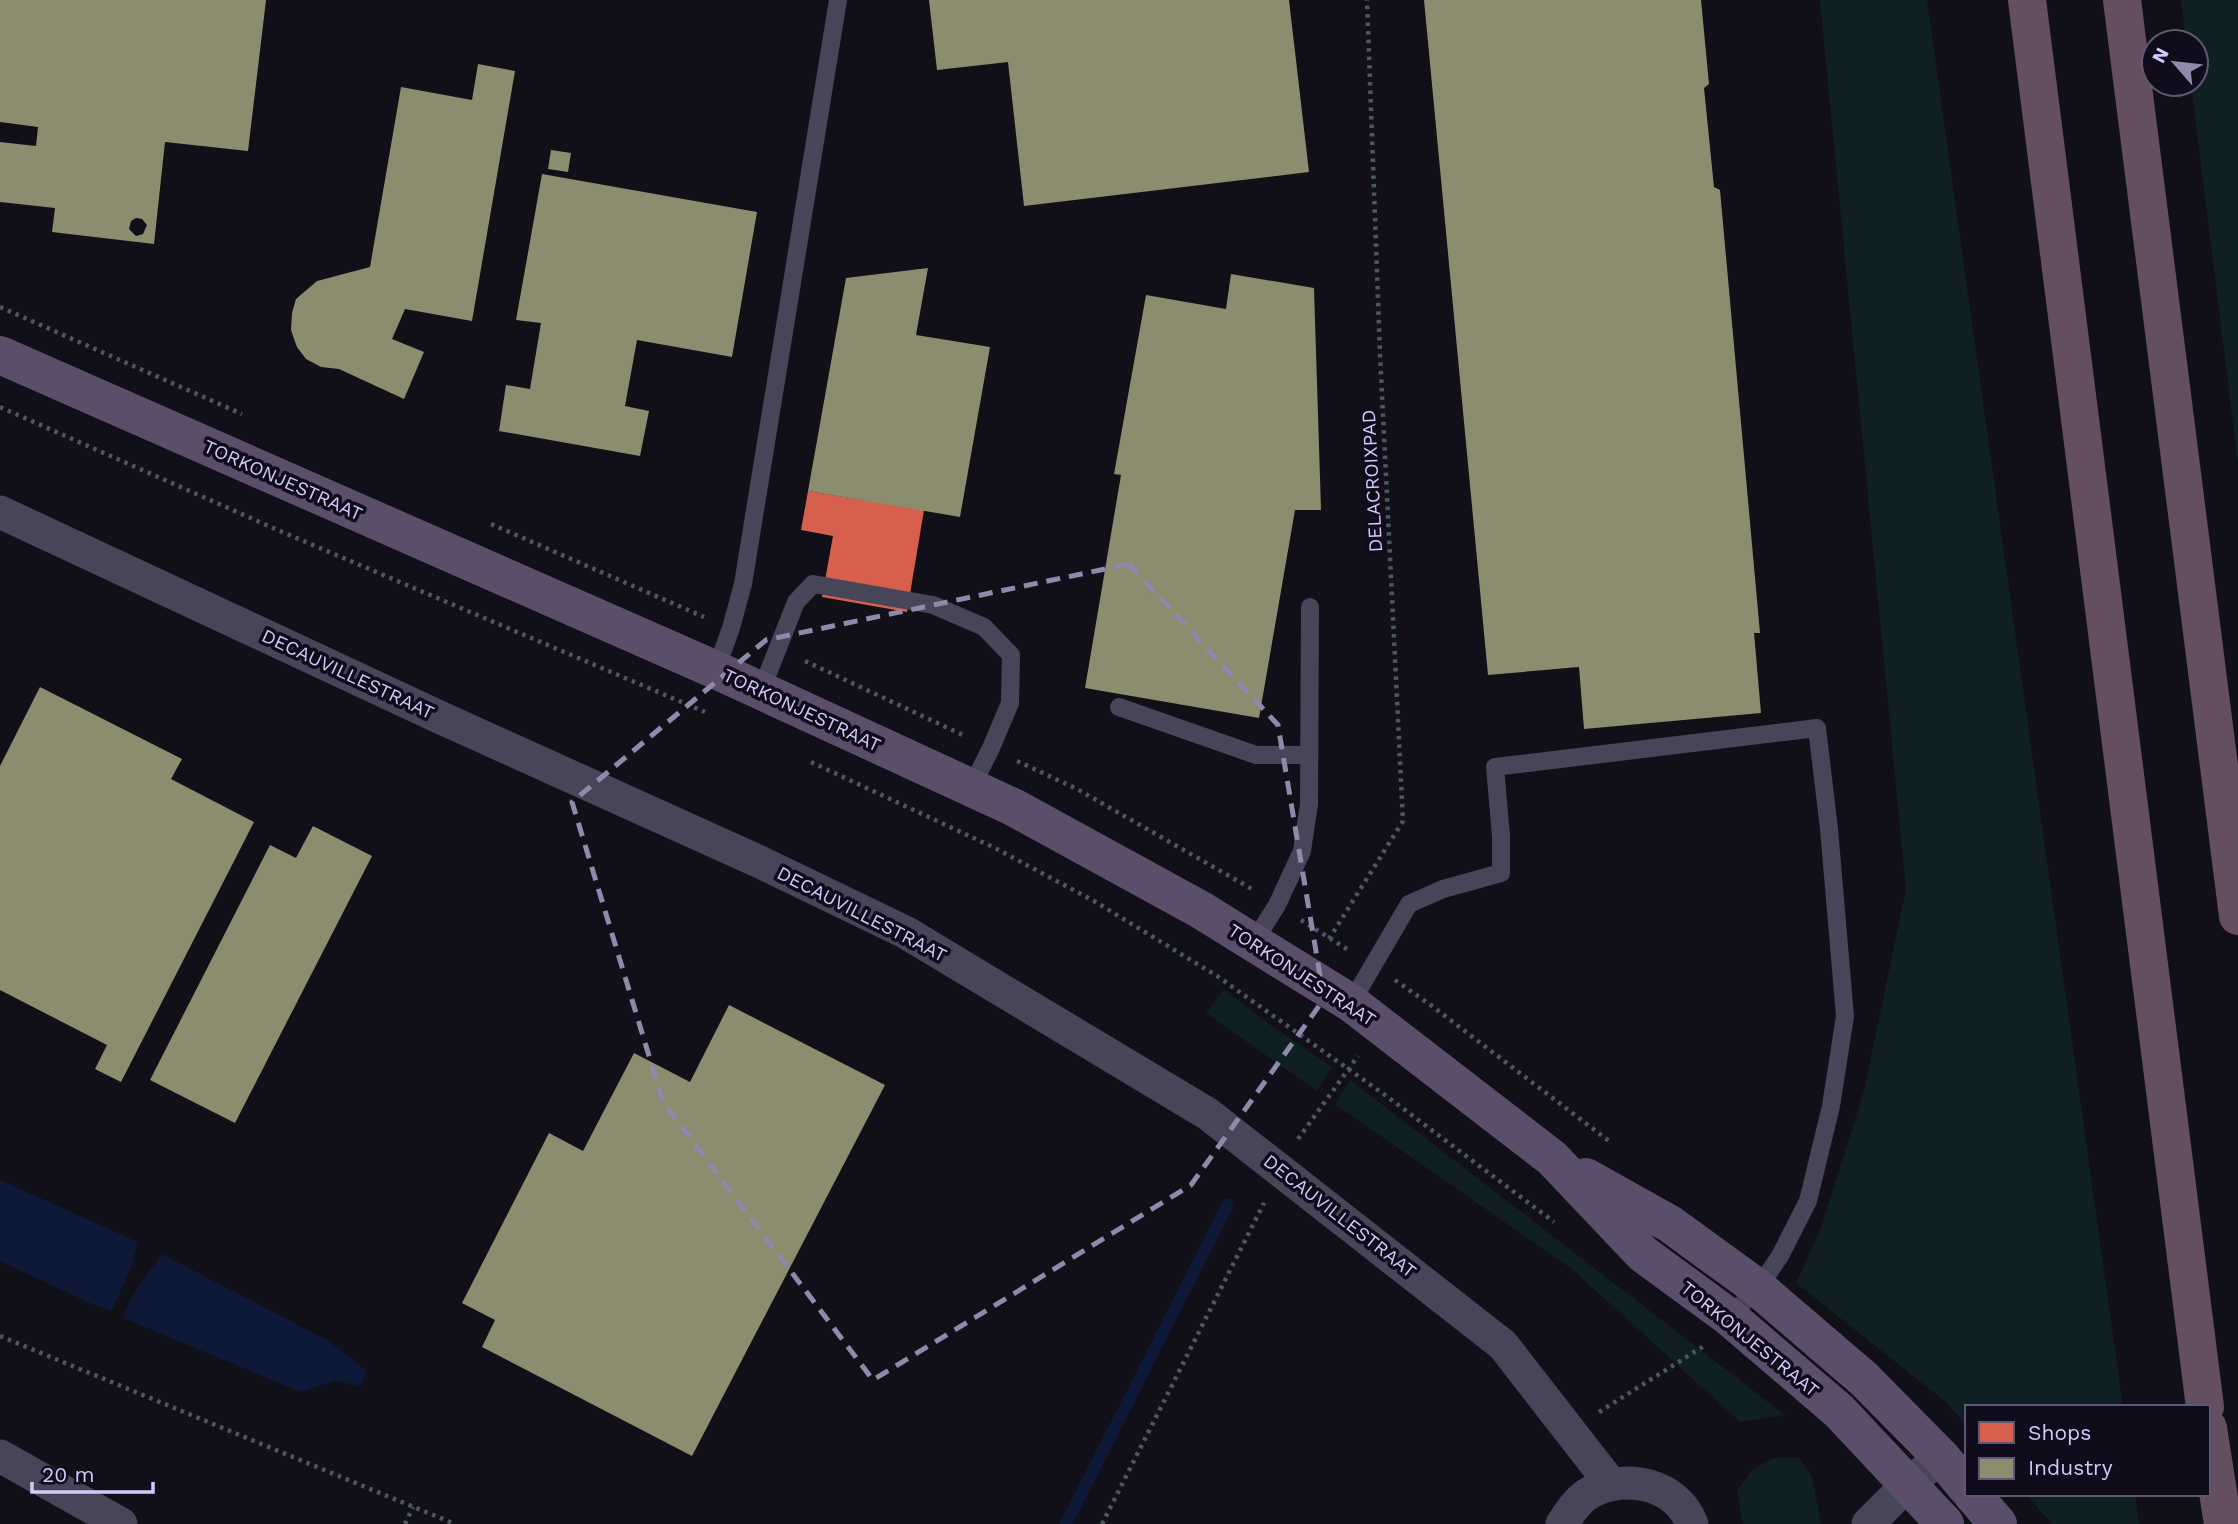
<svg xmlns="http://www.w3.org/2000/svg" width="2238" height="1524" font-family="'Work Sans',sans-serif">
	<rect width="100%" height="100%" fill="#111018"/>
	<g fill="#102022">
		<polygon points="1820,0 1927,0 2123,1407 1967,1407 1967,1426 1946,1402 1796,1283 1821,1228 1864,1091 1906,889"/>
		<polygon points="2181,0 2238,0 2238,464 2191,84 2196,84 2196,42 2186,42"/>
		<polygon points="1224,989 1266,1022 1332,1067 1317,1091 1206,1013"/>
		<polygon points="1350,1080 1785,1415 1740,1422 1572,1269 1335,1104"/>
		<polygon points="1773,1458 1799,1458 1812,1477 1821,1524 1743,1524 1737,1490 1754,1468"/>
		<polygon points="2026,1494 2135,1494 2139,1524 2052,1524"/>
	</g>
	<g fill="#0d1936">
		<polygon points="0,1180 138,1242 130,1269 112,1311 92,1304 0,1261"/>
		<polygon points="162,1254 329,1341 367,1371 360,1387 335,1380 301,1392 123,1318 132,1295"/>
	</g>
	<polygon fill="#d6604d" points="808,491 924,510 907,612 822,597 833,536 801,530"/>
	<g fill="#8c8c6e" fill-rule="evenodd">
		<path d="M0 0H266L248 151 165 142 154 244 52 232 55 208 0 202V142L36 146 38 127 0 122ZM136 218 142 219 147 225 143 234 136 236 129 229 131 221Z"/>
		<polygon points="929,0 1289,0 1309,172 1024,206 1008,62 937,70"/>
		<polygon points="1424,0 1701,0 1709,84 1704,88 1714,187 1720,190 1760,633 1754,633 1761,713 1584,729 1579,667 1488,675"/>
		<polygon points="478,64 515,71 472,321 405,309 392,339 424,352 404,399 339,369 321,367 306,359 297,347 294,339 291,330 292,313 296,299 317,281 370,267 401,87 472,100"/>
		<polygon points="551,150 571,153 568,172 548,169"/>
		<polygon points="542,174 757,212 732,357 637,340 625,406 649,411 640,456 499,431 506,385 530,389 541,323 516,320"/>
		<polygon points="928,268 916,335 990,347 960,517 808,491 846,278"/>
		<polygon points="1231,274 1314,288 1321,510 1295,510 1259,718 1085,688 1121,475 1114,474 1146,295 1226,309"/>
		<polygon points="40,687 182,759 171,779 254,822 121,1082 95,1069 107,1045 0,990 0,766"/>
		<polygon points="313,826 372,856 235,1123 150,1080 270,845 296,858"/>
		<polygon points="729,1005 885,1085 692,1456 482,1347 495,1320 462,1303 549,1133 583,1151 634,1053 690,1082"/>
	</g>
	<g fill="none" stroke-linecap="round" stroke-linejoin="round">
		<polyline stroke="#0d1936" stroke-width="12" points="1066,1524 1228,1204"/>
		<g stroke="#4b5763" stroke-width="4.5" stroke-dasharray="3.5 5" stroke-linecap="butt">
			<polyline points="0,307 242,414"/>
			<polyline points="0,407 280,531 705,712"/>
			<polyline points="491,524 704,617"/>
			<polyline points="805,661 965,736"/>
			<polyline points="1017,761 1077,789 1252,889"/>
			<polyline points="811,762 995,848 1094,901 1217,976 1385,1095 1554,1222"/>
			<polyline points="1301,920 1350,951"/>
			<polyline points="1329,939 1403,821 1380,354 1367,0"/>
			<polyline points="1395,980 1432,1006 1609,1141"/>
			<polyline points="1298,1139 1358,1056"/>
			<polyline points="0,1336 455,1524"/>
			<polyline points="1599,1412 1704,1346"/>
			<polyline points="405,1524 413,1507"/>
			<polyline points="1102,1524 1264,1203"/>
		</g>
		<g stroke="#474558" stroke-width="18">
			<polyline points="716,670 731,628 743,584 838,0"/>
			<polyline points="761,691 796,602 813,584 933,605 984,627 1011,655 1010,703 991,748 971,788"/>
			<polyline points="1119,707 1256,755 1309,755"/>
			<polyline points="1253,943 1277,905 1302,851 1309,804 1310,607"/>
			<polyline points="1351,1003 1409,904 1443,889 1501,873 1501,836 1495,767 1817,728 1829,829 1845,1016 1831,1106 1808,1201 1780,1256 1758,1288 1729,1317"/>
		</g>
		<g stroke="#474558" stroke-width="33">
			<polyline points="0,512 437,716 760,862 905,932 1208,1114 1503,1345 1611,1484"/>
			<polyline points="0,1456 121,1524"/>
			<path d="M1562 1524C1570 1512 1578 1499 1591 1492 1626 1473 1677 1484 1692 1524"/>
			<polyline points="1868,1524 1908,1484 1941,1457"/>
		</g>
		<g stroke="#5b4e6a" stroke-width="38">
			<polyline points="0,355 716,670 1013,807 1201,910 1351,1003 1552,1158 1643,1254 1729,1317 1839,1411 1945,1524"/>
			<polyline points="1586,1177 1670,1224 1758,1288 1864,1379 1941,1457 1967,1488"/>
			<polyline points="1972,1494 1998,1524"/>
		</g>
		<g stroke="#634e62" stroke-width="38">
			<polyline points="2027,0 2205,1407"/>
			<polyline points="2122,0 2238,916"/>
			<polyline points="2208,1428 2223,1524"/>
		</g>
	</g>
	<path fill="none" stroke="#8f89ac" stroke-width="5" stroke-dasharray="14 9" stroke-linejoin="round" d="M1129 564 1278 725 1324 999 1191 1185 873 1380 663 1102 572 802 766 640Z"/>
	<g text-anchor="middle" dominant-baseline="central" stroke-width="7" stroke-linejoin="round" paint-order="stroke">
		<g font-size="19" fill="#d3cafb" stroke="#100c1b">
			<text transform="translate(283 480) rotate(24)">TORKONJESTRAAT</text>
			<text transform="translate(1372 481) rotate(-93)">DELACROIXPAD</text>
			<text transform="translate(348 674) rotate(25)">DECAUVILLESTRAAT</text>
			<text transform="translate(802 710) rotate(25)">TORKONJESTRAAT</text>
			<text transform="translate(862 914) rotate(27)">DECAUVILLESTRAAT</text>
			<text transform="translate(1302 975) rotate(33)">TORKONJESTRAAT</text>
			<text transform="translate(1340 1216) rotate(38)">DECAUVILLESTRAAT</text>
			<text transform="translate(1750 1339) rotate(39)">TORKONJESTRAAT</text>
		</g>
	</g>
	<rect x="1965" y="1405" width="245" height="91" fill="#100c1b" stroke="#5e5875" stroke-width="2"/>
	<rect x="1979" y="1422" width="35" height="21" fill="#d6604d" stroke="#5e5875" stroke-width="2"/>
	<text x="2028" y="1440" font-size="21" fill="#d3cafb">Shops</text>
	<rect x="1979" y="1458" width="35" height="21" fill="#8c8c6e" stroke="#5e5875" stroke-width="2"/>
	<text x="2028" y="1475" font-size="21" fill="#d3cafb">Industry</text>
	<g transform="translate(2175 63) rotate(298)"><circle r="33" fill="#100c1b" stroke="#5e5875" stroke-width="2"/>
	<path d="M0-5L12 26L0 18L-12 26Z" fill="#8f89ac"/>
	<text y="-10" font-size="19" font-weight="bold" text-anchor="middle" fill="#d3cafb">N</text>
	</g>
	<path d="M32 1482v10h121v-10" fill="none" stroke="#d3cafb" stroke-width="3.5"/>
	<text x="42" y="1482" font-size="21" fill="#d3cafb" stroke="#100c1b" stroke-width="5" paint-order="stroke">20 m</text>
</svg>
